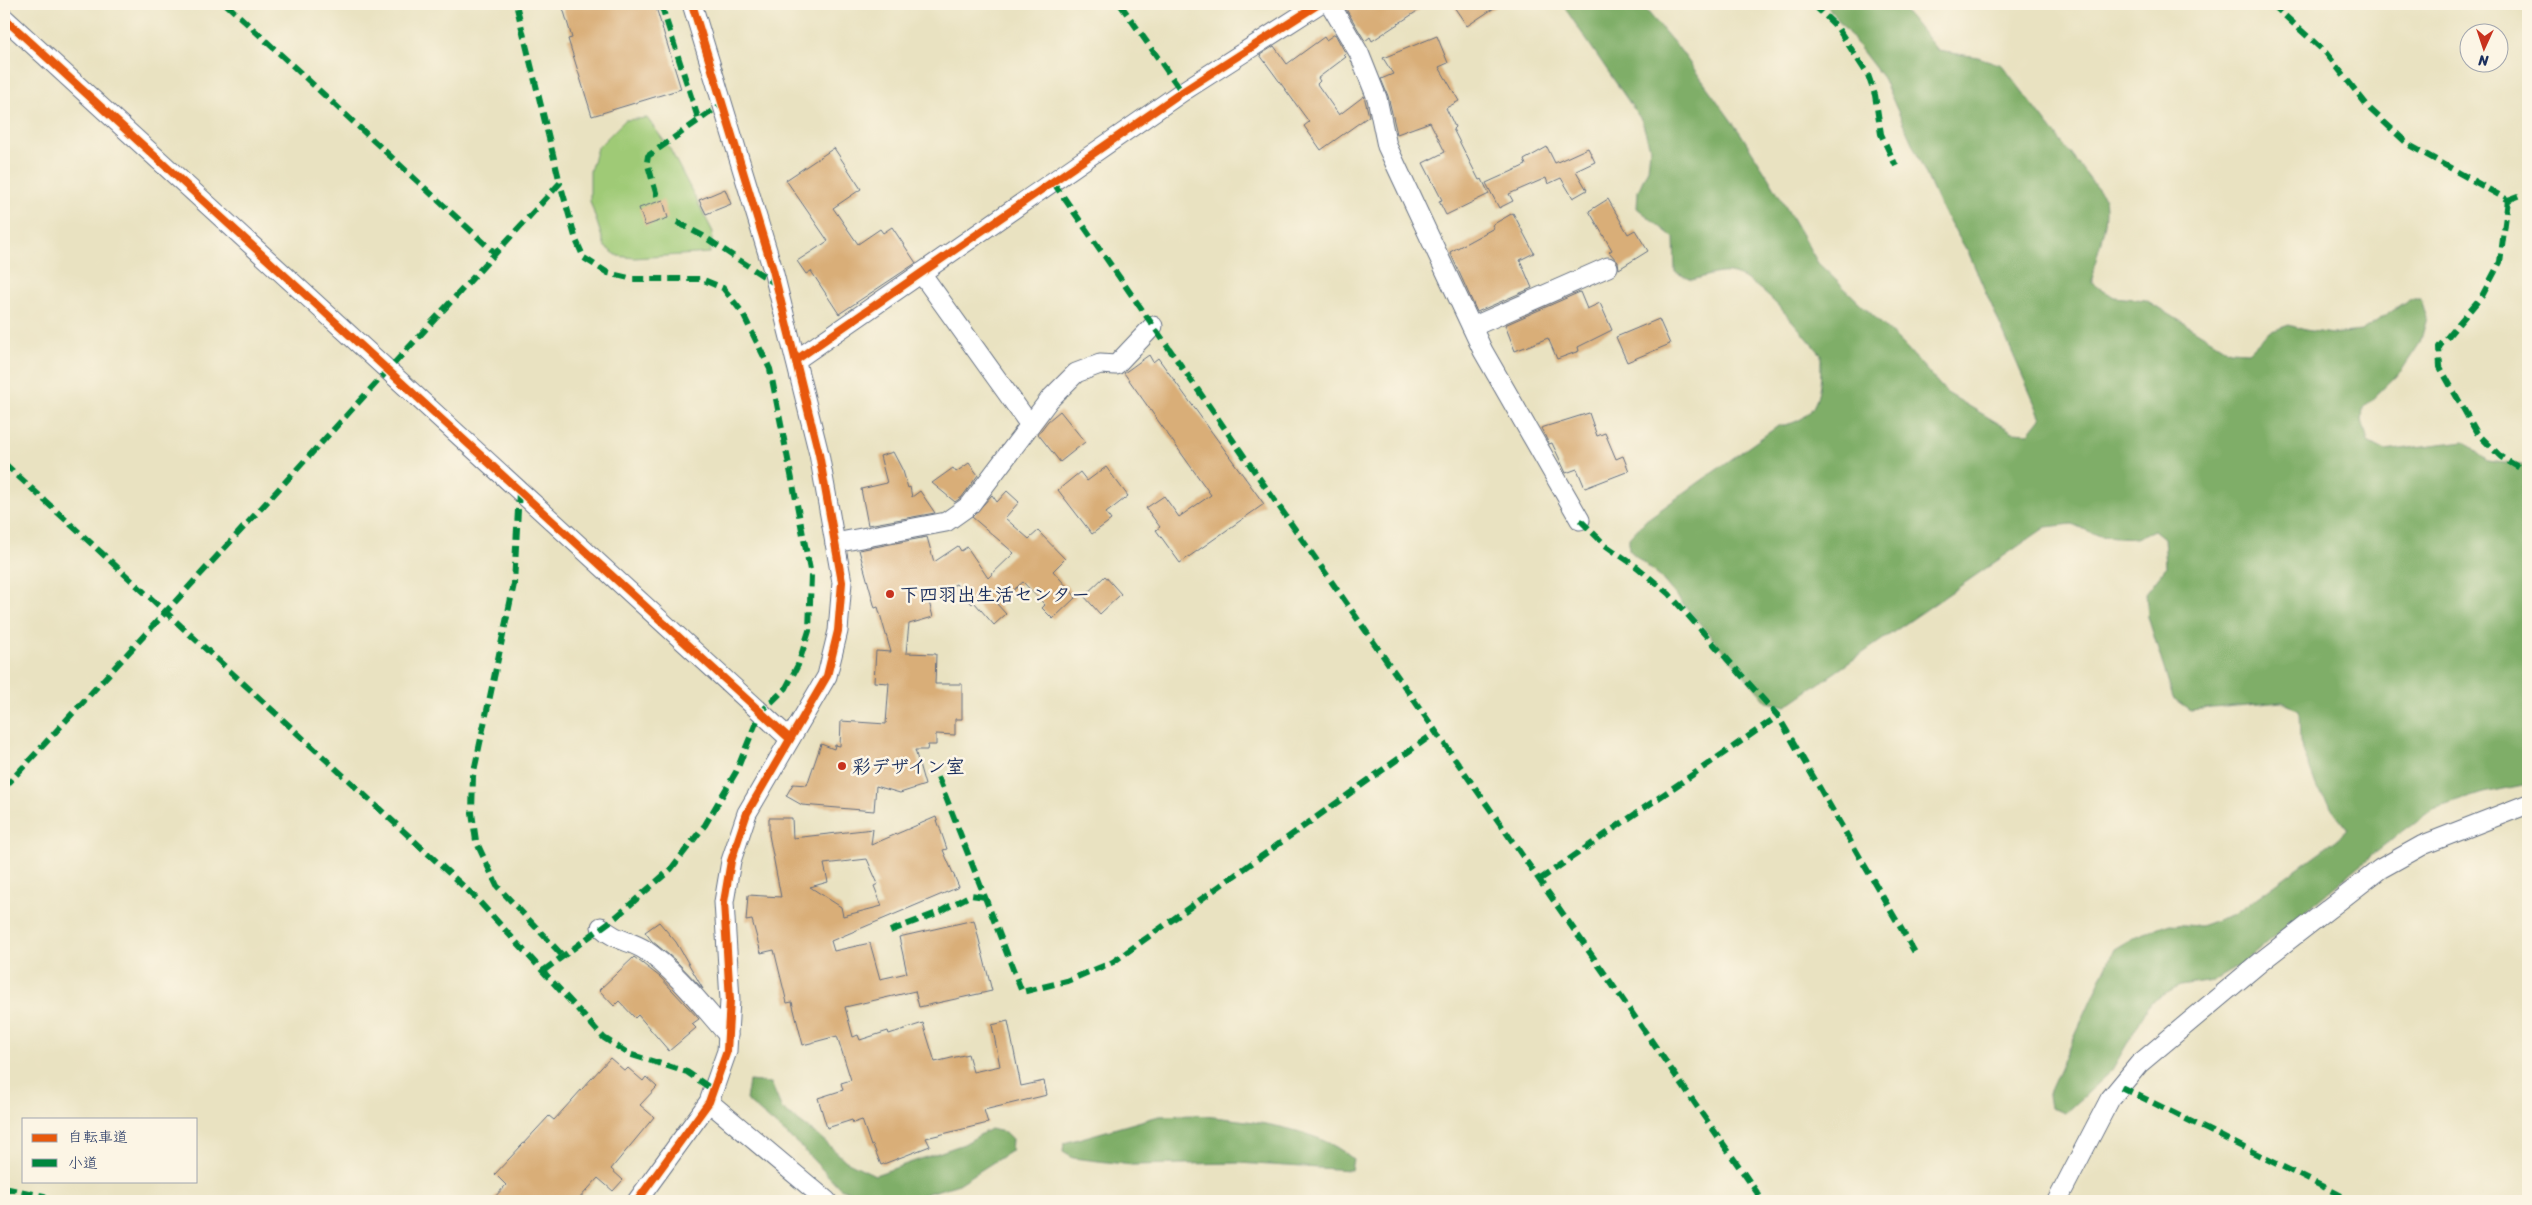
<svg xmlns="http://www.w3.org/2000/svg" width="2532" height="1205" font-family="Sriracha,'Klee One',sans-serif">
	<rect width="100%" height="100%" fill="#fcf5e5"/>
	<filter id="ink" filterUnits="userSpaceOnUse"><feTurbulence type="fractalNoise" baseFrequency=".02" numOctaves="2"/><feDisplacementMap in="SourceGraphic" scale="10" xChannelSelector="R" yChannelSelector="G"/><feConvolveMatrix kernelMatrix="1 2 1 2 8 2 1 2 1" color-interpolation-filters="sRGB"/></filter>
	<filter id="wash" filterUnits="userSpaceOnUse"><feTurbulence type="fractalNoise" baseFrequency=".0096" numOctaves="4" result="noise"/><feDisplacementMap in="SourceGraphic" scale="20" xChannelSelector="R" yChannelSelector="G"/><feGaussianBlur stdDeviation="1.12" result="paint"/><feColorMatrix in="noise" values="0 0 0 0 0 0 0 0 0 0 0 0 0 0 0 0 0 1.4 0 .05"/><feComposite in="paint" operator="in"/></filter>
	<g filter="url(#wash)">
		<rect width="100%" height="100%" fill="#e9e2c1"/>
		<polygon fill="#9fca76" stroke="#5d7c6a" points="647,118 670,149 713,232 710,253 634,258 618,256 605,247 590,201 590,171 597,148 625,120"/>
		<g fill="#7fae67" stroke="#4d6e62">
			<path d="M1562 4H1641L1681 51 1741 134 1769 178 1818 263 1904 345 1947 393 2013 432 2029 433 2041 418 1969 254 1940 206 1883 78 1826 4H1899L1938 51 1978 57 2002 65 2105 199C2110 227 2094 254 2092 283L2114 297 2146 300 2229 351 2248 352 2269 332 2289 325 2305 330 2332 334 2361 331 2411 299H2421L2427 318 2420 343 2402 370 2363 408 2362 420 2368 442 2385 451 2464 441 2488 461 2528 466V784L2484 793 2433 809 2383 846 2242 964 2213 981 2180 986 2151 1002 2112 1070 2065 1113 2050 1108 2048 1095 2114 949 2138 935 2170 924 2200 926 2234 914 2339 838 2347 828 2317 788 2300 742 2299 710 2282 702 2190 710 2173 698 2148 617 2146 593 2166 567 2164 538 2154 530 2136 538 2100 536 2072 524 2046 527 1786 706 1767 702 1661 578 1629 550V538L1646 520 1778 426C1821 421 1821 391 1821 354 1801 332 1763 282 1734 274 1720 270 1705 277 1692 280L1675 272 1674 238 1637 208 1638 191 1648 169 1650 148 1642 121Z"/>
			<polygon points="749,1081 771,1083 782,1109 820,1137 846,1161 875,1175 964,1144 990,1129 1005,1132 1012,1139 1011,1151 959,1184 901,1201 873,1200 840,1188 799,1145 746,1100"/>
			<path d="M1196 1115C1246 1121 1314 1125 1353 1159L1351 1170 1238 1163 1132 1165 1073 1158 1063 1152 1064 1143 1159 1116Z"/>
		</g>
		<g id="blocks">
			<g fill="#d9ae78" fill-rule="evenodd">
				<polygon points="578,4 655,4 681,89 592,116 568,39 572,38 563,8"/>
				<polygon points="1343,4 1428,4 1372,41 1370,37 1365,41"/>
				<polygon points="1452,4 1500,4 1467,26"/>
				<polygon points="1335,34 1346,54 1344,55 1346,57 1318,78 1320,81 1317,84 1339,115 1364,96 1369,116 1321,150 1304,126 1309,122 1260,55 1274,46 1287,64 1324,37 1326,40"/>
				<polygon points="1437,36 1448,63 1439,67 1459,101 1446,108 1455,127 1453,129 1479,180 1482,179 1489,194 1446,215 1439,201 1442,200 1423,163 1445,152 1430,122 1397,134 1388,96 1381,79 1393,74 1383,58"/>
				<polygon points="1547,147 1555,163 1588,148 1595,162 1576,171 1587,190 1573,198 1561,178 1548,184 1546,178 1509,194 1513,201 1499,208 1486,183 1526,165 1524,160"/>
				<polygon points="834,148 861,189 833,208 858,244 880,229 883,233 892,227 916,263 839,314 811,271 806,274 797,261 828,241 786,180"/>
				<polygon points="725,189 731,204 706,214 699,200"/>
				<polygon points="1608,199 1628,234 1635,230 1648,251 1619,269 1618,262 1609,252 1612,250 1589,211"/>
				<polygon points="663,200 668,218 645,226 639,208"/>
				<polygon points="1513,213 1534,253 1520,260 1532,288 1477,312 1450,252 1494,228 1492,225"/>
				<polygon points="1580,292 1587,309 1600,303 1612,330 1578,347 1579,351 1557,359 1548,338 1515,351 1505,325"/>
				<polygon points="1659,319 1670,344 1627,362 1616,337"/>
				<polygon points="1149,355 1153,362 1158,358 1264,504 1180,563 1156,530 1160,527 1146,508 1164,496 1179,517 1211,495 1124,373"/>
				<polygon points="1060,411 1085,442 1060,462 1038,434 1048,421"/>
				<polygon points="1589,413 1597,436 1605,433 1616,459 1623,456 1629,471 1585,488 1577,469 1566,473 1552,443 1549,444 1541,428"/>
				<polygon points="893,452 903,471 908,488 910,487 912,497 920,491 935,513 868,525 861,489 887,483 880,456"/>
				<polygon points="969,463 978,475 962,497 955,502 932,483 953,468 956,472"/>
				<polygon points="1106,467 1128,496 1106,513 1111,520 1092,534 1058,490 1080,472 1087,481"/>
				<polygon points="1007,491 1019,502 1005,518 1029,539 1038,531 1065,559 1053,571 1076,597 1053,619 1042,608 1045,605 1023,582 997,604 1006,614 994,625 974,602 972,604 956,584 928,598 933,617 909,624 906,653 936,654 935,684 962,684 962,719 955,719 955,735 936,734 936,745 928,745 927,750 915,750 925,785 900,793 876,786 874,811 802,805 786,796 793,784 807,785 821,744 834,749 835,745 840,746 841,721 886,724 889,683 874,682 876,651 891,652 878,607 875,608 859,550 927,537 934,562 958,546 961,551 967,547 988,578 1014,553 972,517 992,495 997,502"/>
				<polygon points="1105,576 1121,594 1100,614 1084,596"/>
				<path d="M936 817 947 849 943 850 959 887 831 941 834 951 870 943 880 979 907 973 899 937 974 920 992 991 919 1007 915 991 845 1007 853 1037 858 1035 860 1040 888 1031 889 1034 923 1023 935 1062 968 1054 973 1072 1000 1066 992 1025 1008 1021 1021 1086 1044 1081 1047 1095 984 1110 988 1123 926 1138 930 1146 881 1165 873 1145 871 1146 862 1120 853 1123 852 1120 827 1128 818 1098 843 1090 841 1083 851 1080 837 1036 803 1045 792 1002 787 1003 774 950 761 953 752 920 746 921 748 895 781 897 769 835V818H792L793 838 873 829 871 845ZM867 859 878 884 874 886 882 906 843 916 841 907 810 887 828 882 824 864Z"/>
				<polygon points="659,922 676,942 703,989 675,960 652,941 645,932"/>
				<polygon points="634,957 660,977 699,1019 692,1024 696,1028 669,1051 638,1015 635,1018 619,1001 614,1006 599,990"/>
				<polygon points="610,1058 625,1071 628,1068 643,1081 646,1077 657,1087 640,1105 654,1117 611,1169 623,1180 613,1191 598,1178 577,1201 491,1201 506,1185 495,1174 549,1116 554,1120"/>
			</g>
		</g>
	</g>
	<g filter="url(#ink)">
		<use href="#blocks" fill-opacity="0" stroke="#636e81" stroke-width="1"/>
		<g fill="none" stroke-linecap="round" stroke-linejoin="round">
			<defs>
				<g id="minor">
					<polyline points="1330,4 1359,53 1377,98 1387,146 1483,351 1580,520"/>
					<polyline points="4,18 790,739"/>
					<polyline points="921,273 1030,425"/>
					<polyline points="1472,327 1608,267"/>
					<polyline points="796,360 1182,92 1319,4"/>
					<polyline points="835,543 946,522 970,505 1049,400 1076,373 1100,364 1116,365 1153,326"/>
					<path d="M601 927C617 942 630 940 645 950 677 972 702 1006 728 1035"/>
					<polyline points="709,1102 827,1201"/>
					<polyline points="637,1201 709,1102 727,1051 730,1000 724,902 731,861 747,813 827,676 838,631 842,582 819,454 773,270 692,4"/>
					<polyline points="2057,1201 2110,1099 2139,1064 2263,960 2380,869 2423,845 2528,804"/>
				</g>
			</defs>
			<use href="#minor" stroke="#636e81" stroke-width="21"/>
			<use href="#minor" stroke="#fff" stroke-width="19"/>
			<g stroke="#00873e" stroke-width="6" stroke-dasharray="12 6" stroke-linecap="butt">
				<polyline points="226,4 495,253"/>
				<polyline points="661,4 699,121"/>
				<polyline points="1120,4 1182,92"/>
				<polyline points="1813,4 1837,27 1868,75 1875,95 1881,134 1896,166"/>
				<polyline points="2272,4 2326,53 2370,109 2409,145 2508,200"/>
				<polyline points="1053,182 1763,1201"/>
				<polyline points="657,196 647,162 648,156 722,104"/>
				<polyline points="2508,200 2500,262 2482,296 2439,347 2440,367 2477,433 2501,457 2528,473"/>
				<polyline points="2508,200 2521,195 2528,195"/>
				<polyline points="677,222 703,236 777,285"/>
				<polyline points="4,463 474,896 604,1038 629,1054 687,1072 713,1090"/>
				<polyline points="519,491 514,584 473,776 472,813 476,841 497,886 562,955"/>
				<polyline points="1580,520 1605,545 1637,567 1669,594 1778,716 1917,956"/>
				<polyline points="938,777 1022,992 1067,981 1113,962 1436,732"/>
				<polyline points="4,788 560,183 516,4"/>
				<polyline points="1539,880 1778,716"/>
				<polyline points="890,931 937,913 971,895 985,897"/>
				<polyline points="543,971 616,917 671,869 705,825 736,772 760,713 786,688 798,665 809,631 811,575 770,369 742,312 723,288 701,279 633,279 608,273 584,258 576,240 560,183"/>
				<polyline points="2121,1087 2352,1201"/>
				<polyline points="4,1188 44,1196 46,1201"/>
			</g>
			<defs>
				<g id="cycleway">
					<polyline points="4,18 790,739"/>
					<polyline points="796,360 1182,92 1319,4"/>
					<polyline points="637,1201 709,1102 727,1051 730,1000 724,902 731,861 747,813 827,676 838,631 842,582 819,454 773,270 692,4"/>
				</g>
			</defs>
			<use href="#cycleway" stroke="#fcf5e5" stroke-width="11"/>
			<use href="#cycleway" stroke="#e8590c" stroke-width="8"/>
		</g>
	</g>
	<g fill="#c8321e" stroke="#fcf5e5" stroke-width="2">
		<circle cx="890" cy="594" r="5"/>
		<circle cx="842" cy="766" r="5"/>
	</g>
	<g text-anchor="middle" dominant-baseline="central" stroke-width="5" stroke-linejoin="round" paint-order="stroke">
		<g font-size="19" font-weight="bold" fill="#1b2f5e" stroke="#fcf5e5" text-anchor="start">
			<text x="900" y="594">下四羽出生活センター</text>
			<text x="852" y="766">彩デザイン室</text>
		</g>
	</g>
	<rect width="2532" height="1205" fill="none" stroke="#fcf5e5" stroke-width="20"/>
	<rect x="22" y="1118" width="175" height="65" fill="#fcf5e5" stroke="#a2a6af"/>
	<rect x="32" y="1134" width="25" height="8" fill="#e8590c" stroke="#a2a6af"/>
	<text x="68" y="1142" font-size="15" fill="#1b2f5e">自転車道</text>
	<rect x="32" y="1159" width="25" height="8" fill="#00873e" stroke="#a2a6af"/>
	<text x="68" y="1168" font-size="15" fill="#1b2f5e">小道</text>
	<g transform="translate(2484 48) rotate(183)"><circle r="24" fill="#fcf5e5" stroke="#a2a6af"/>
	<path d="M0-4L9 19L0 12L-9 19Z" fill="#c8321e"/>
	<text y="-8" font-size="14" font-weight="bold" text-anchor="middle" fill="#1b2f5e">N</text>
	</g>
</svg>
